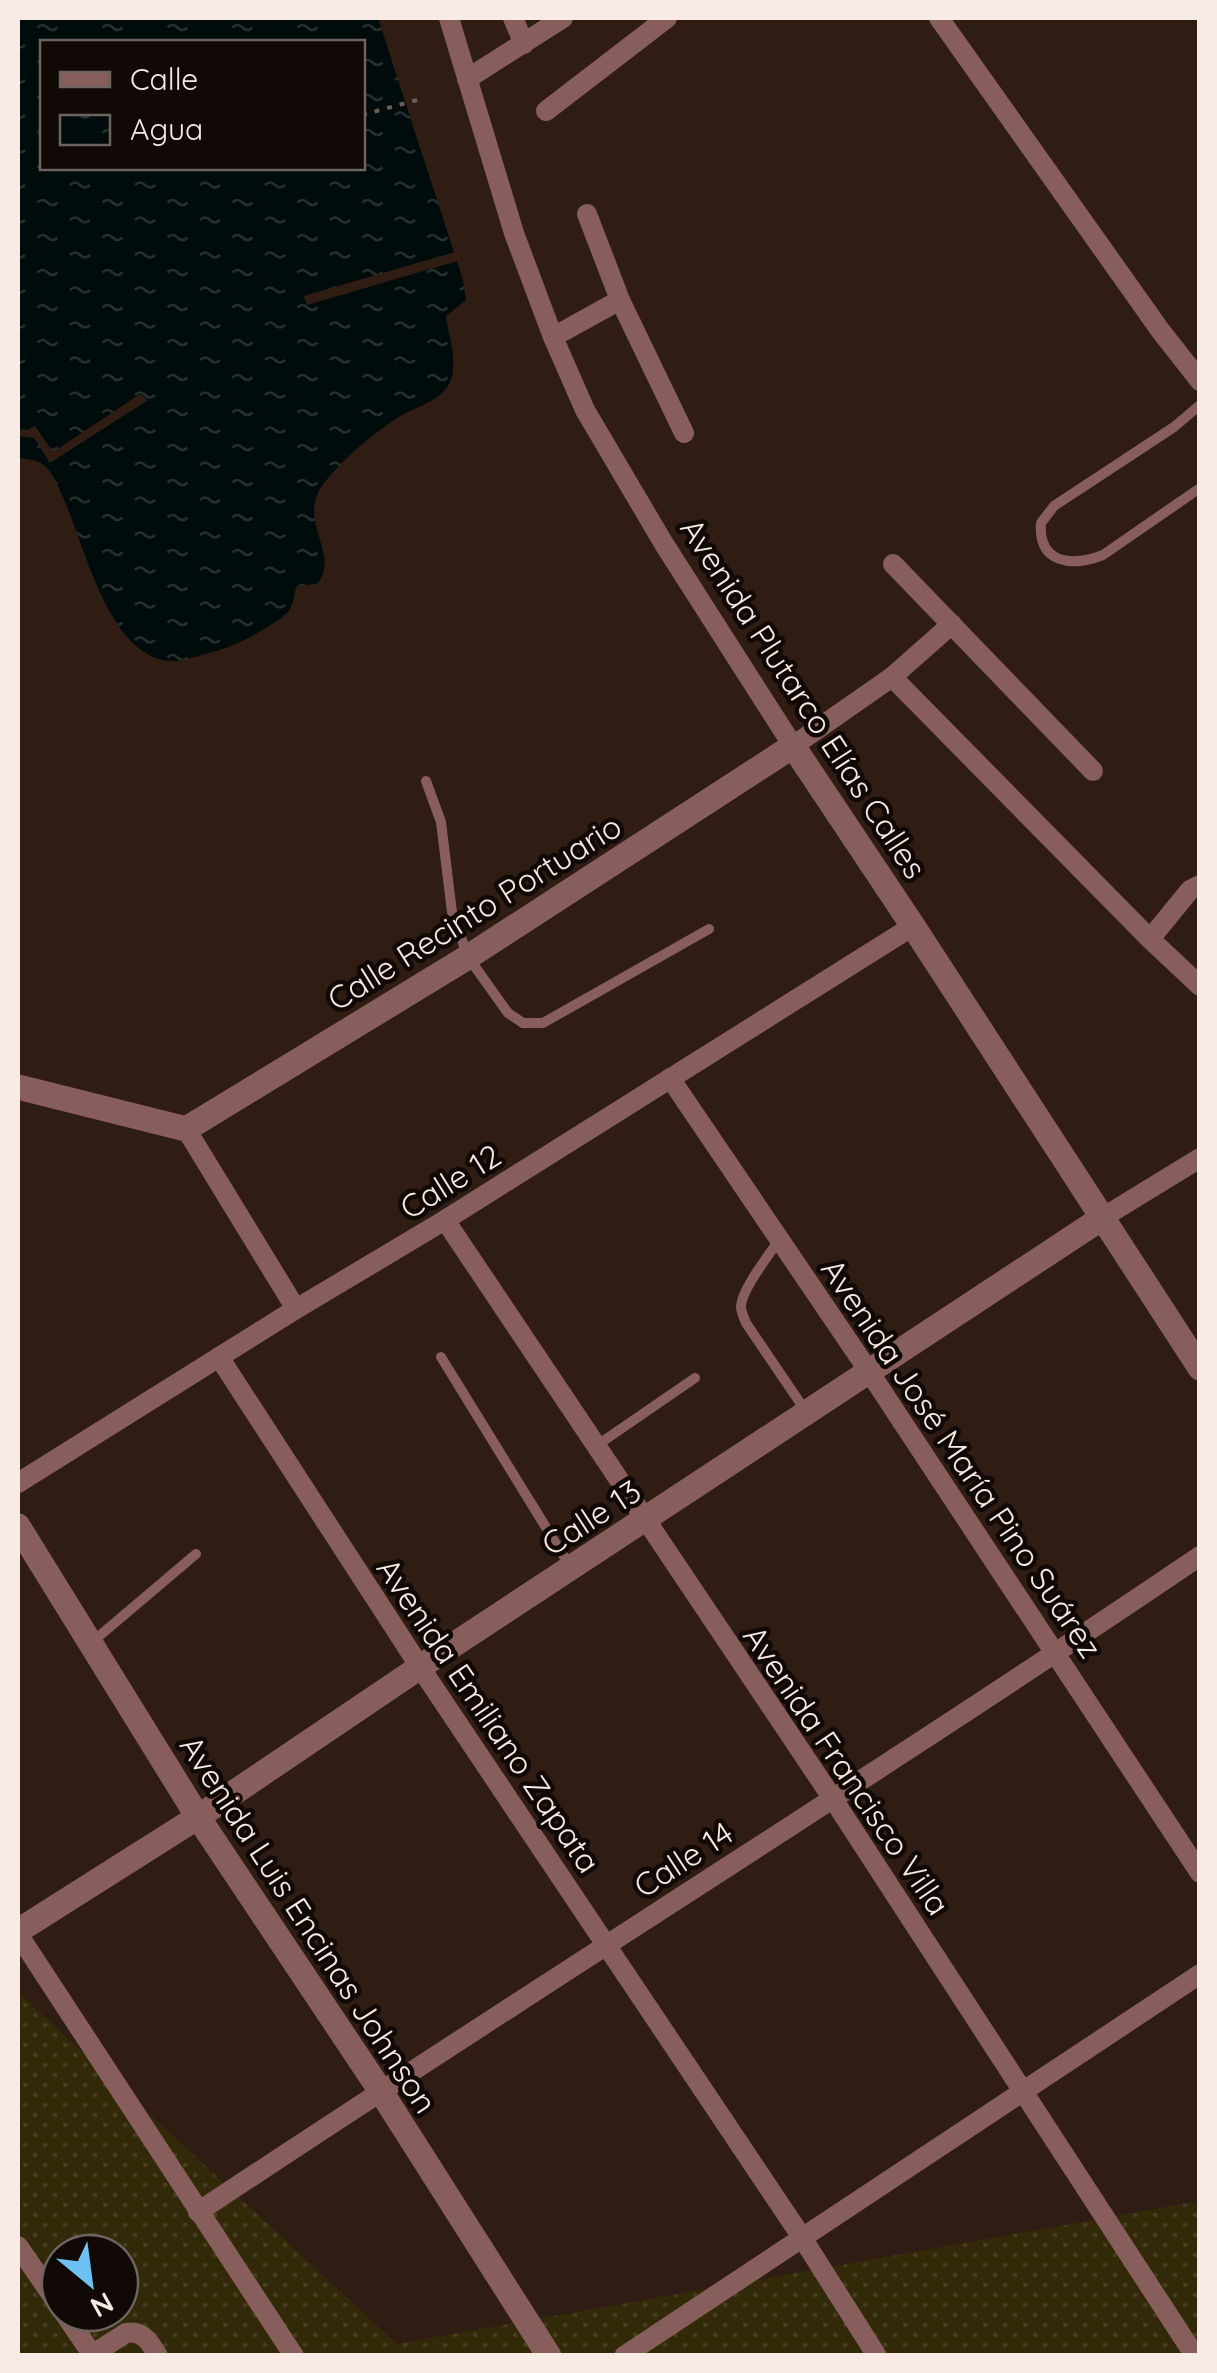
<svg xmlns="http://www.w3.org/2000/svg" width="1217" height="2373" font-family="Quicksand,sans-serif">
	<defs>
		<pattern id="sand-dots" width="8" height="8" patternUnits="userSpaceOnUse" patternTransform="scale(2.5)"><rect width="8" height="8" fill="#312907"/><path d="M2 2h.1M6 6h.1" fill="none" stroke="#453e1f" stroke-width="1.8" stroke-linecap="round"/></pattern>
		<pattern id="water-ripples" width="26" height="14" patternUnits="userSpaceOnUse" patternTransform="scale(2.5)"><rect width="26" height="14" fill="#000b0b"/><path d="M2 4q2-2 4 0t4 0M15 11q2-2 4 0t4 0" fill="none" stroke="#262f2e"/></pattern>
	</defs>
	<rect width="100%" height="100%" fill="#2f1d14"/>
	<path fill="url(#sand-dots)" fill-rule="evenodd" d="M18 1992 397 2344 1199 2201V2355H18ZM60 2253H120V2313H60Z"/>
	<path fill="url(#water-ripples)" fill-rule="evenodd" d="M18 18H378L463 280 466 300 446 316C448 333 455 351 453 369 453 376 450 385 445 390 434 403 413 408 399 417 372 434 344 458 324 483 295 521 342 554 317 584L297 586C293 594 294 606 287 613 272 627 232 648 213 652 201 655 187 660 175 661 108 663 84 540 61 493 57 484 53 473 46 467 38 459 28 459 18 458ZM42 42H362V168H42Z"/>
	<g fill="#2f1d14">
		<polygon points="458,251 461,260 307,305 304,296"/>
		<polygon points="140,394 148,400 50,463 34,438 18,436 18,429 27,430 35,426 53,452"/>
	</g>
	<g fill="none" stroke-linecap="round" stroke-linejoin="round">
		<polyline stroke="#6e5d56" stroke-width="4" stroke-dasharray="5 8" stroke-linecap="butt" points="362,115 417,100"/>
		<g stroke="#875e5b" stroke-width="10">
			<path d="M1200 405 1174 427 1054 506 1041 523C1038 564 1072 567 1103 555L1200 488"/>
			<polyline points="426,781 441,822 452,912 468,957 508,1013 523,1023 543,1023 709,929"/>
			<path d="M779 1240C769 1255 742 1289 741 1306 741 1313 744 1317 746 1323L807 1413"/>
			<polyline points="441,1357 571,1568"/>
			<polyline points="596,1446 695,1378"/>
			<polyline points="91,1643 196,1554"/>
		</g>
		<g stroke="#875e5b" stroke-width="20">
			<polyline points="449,18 514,233 553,337 585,410 664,544 793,746 892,677 952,624"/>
			<polyline points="513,18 524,44"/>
			<polyline points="939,18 1160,330 1200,381"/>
			<polyline points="467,79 563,18"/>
			<polyline points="546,111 667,18"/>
			<polyline points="587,214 620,300 684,433"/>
			<polyline points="553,337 620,300"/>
			<polyline points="893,564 1093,771"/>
			<polyline points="892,677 1150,939 1200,986"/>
			<polyline points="1150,939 1190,890 1200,885"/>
			<polyline points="670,1078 870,1373 1200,1873"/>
			<polyline points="186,1129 296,1309"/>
			<polyline points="1102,1218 1200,1158"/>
			<polyline points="445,1220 833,1799 1195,2356"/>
			<polyline points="219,1357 420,1667 803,2239 877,2356"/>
			<polyline points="18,1483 296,1309 445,1220 913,926"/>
			<polyline points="18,1934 294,2356"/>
			<path d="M198 2212C530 1991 869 1780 1200 1556"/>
			<polyline points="18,2246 60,2307"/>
			<polyline points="64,2313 92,2354"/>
			<path d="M90 2356 126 2333C143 2330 150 2342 158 2356"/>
			<polyline points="624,2356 1200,1974"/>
		</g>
		<g stroke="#875e5b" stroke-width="25">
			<polyline points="18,1087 186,1129 468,957 793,746 913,926 1200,1368"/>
			<polyline points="18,1526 198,1817 380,2090 549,2356"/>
			<polyline points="18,1931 198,1817 420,1667 1102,1218"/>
		</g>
	</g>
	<g text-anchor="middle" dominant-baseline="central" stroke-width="9" stroke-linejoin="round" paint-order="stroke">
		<g font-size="32" fill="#f8eae5" stroke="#110906">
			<text transform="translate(804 698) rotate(57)">Avenida Plutarco Elías Calles</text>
			<text transform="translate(474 912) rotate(-32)">Calle Recinto Portuario</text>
			<text transform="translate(450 1181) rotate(-32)">Calle 12</text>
			<text transform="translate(962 1458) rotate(56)">Avenida José María Pino Suárez</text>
			<text transform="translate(591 1517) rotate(-33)">Calle 13</text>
			<text transform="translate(489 1715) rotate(56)">Avenida Emiliano Zapata</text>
			<text transform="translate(847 1770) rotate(56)">Avenida Francisco Villa</text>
			<text transform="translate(683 1859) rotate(-33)">Calle 14</text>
			<text transform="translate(309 1924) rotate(57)">Avenida Luis Encinas Johnson</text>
		</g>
	</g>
	<rect width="1217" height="2373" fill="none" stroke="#f8eae5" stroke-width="40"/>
	<rect x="40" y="40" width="325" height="130" fill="#110906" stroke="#6d635f" stroke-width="2.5"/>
	<rect x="60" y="72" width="50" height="15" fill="#875e5b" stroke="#6d635f" stroke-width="2.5"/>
	<text x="130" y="90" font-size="30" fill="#f8eae5">Calle</text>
	<rect x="60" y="115" width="50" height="30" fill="url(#water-ripples)" stroke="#6d635f" stroke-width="2.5"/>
	<text x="130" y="140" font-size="30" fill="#f8eae5">Agua</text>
	<g transform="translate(90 2283) rotate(151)"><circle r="48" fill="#110906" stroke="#6d635f" stroke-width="2.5"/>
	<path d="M0-8L18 38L0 25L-18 38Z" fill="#6dc2f3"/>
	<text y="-15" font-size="28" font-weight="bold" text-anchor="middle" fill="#f8eae5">N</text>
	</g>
</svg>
